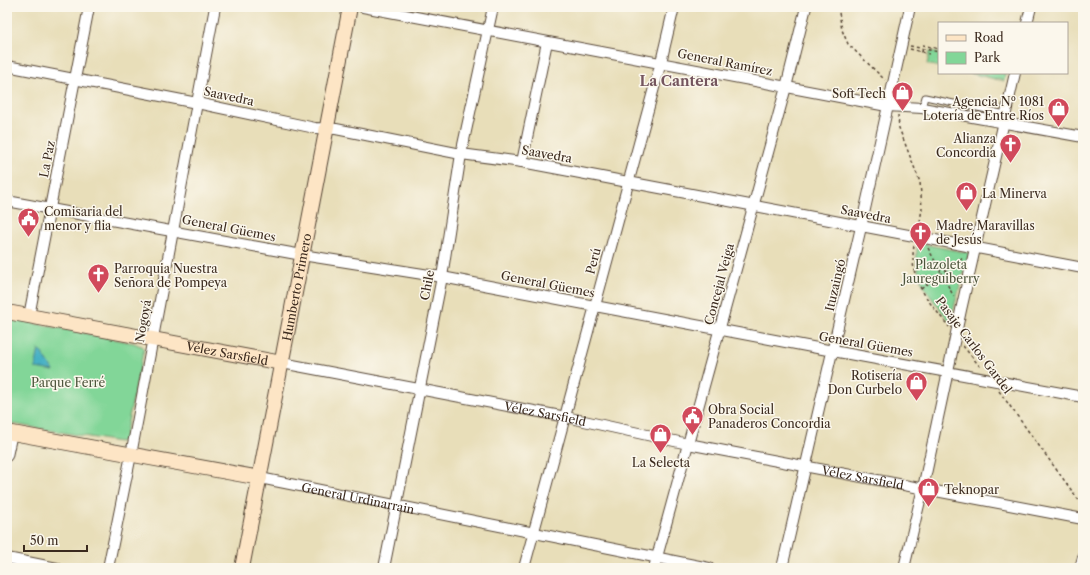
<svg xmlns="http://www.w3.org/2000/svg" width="1090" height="575" font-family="'Libre Caslon Text',serif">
	<rect width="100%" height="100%" fill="#fbf7ec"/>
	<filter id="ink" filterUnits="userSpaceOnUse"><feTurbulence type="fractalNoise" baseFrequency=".025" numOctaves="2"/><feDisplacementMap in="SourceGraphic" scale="8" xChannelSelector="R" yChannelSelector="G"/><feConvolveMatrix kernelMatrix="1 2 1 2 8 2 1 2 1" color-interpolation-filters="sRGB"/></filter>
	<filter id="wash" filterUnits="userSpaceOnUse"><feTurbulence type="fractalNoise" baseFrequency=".012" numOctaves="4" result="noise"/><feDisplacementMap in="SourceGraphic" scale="16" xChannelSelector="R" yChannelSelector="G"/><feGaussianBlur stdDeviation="0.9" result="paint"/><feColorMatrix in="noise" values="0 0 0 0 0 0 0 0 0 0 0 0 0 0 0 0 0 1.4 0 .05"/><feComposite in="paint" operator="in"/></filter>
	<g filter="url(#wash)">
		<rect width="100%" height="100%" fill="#e8deb9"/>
		<g fill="#82d698" stroke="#5e805b">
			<polygon points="930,51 939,53 939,67 927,64"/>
			<polygon points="969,73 1005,73 1004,81"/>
			<path d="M918 243 969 253 950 322C930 295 911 279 918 243Z"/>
			<polygon points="7,318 134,343 141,346 144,349 124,440 119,442 7,423"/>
		</g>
		<polygon fill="#46b0c4" stroke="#406d71" points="39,349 54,371 35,368"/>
	</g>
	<g filter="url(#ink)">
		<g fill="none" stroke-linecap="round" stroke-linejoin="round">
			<defs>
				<polyline id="lane" points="922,108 925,97 1006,114"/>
				<g id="street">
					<polyline points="363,7 887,106 922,108 1083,137"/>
					<polyline points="1027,23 1031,7"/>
					<polyline points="7,66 197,103 315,128 336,129 461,154 522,162 628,182 1083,268"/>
					<polyline points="522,162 547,42"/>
					<polyline points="7,201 302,255 442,277 833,351 1083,397"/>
					<polyline points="29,316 89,7"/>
					<path id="s1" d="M282 363 566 417 688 444 1083 519"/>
					<polyline points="7,456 12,433"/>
					<path id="s2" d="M260 478 709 568"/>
					<polyline points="7,558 57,568"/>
					<polyline points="108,568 131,455 215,7"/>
					<polyline points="384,568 442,277 461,154 493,7"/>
					<polyline points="524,568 661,62 674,7"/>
					<polyline points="654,568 786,87 806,7"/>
					<polyline points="782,568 861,227 910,7"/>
					<polyline points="904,568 923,488 961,310 1015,73"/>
					<polyline points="1080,568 1083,557"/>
				</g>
				<g id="secondary">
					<path id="s3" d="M7 312 282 363"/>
					<polyline points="7,432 260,478"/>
					<path id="s4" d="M242 568 350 7"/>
				</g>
			</defs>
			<use href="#lane" stroke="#554535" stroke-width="7"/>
			<use href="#street" stroke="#554535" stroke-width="12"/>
			<use href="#secondary" stroke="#554535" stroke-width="16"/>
			<g stroke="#554535" stroke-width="1.5" stroke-dasharray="3 3" stroke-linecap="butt">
				<polyline points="838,7 842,30 848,44 885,80"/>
				<polyline points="910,46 939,52"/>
				<polyline points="910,49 929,54"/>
				<polyline points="898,115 899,128 920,182 922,208 919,229"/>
				<path d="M914 246C908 281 929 301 949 327"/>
				<polyline points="928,248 954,297"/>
				<polyline points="921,289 963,258"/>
				<polyline points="963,346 982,369"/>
				<polyline points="999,391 1083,506"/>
			</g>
			<use href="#lane" stroke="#fff" stroke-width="5"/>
			<use href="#street" stroke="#fff" stroke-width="10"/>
			<use href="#secondary" stroke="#fde5c5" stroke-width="14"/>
			<polyline stroke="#554535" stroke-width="1.5" stroke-dasharray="3 3" stroke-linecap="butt" points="922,52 923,45 939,49"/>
		</g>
	</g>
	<defs>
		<symbol id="shop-pin" viewBox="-11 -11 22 30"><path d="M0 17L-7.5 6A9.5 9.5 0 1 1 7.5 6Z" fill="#d1495b" stroke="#fbf7ec"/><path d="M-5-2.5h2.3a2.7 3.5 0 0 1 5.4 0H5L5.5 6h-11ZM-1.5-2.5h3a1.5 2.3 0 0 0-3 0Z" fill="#fff"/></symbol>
		<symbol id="church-pin" viewBox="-11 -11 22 30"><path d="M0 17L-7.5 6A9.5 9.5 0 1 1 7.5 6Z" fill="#d1495b" stroke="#fbf7ec"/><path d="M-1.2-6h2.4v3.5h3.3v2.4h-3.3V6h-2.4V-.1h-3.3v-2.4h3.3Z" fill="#fff"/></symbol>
		<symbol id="civic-pin" viewBox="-11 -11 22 30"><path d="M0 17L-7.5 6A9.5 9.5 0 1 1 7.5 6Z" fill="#d1495b" stroke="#fbf7ec"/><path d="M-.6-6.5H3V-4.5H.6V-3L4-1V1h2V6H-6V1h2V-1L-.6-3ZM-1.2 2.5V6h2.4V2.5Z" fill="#fff"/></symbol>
	</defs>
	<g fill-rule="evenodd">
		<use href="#shop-pin" x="890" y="80" width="25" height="34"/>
		<use href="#shop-pin" x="1046" y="96" width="25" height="34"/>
		<use href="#church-pin" x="998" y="132" width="25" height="34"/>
		<use href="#shop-pin" x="954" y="180" width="25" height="34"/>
		<use href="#civic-pin" x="16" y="206" width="25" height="34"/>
		<use href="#church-pin" x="908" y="220" width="25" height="34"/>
		<use href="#church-pin" x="86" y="262" width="25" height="34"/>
		<use href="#shop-pin" x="904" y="370" width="25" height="34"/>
		<use href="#civic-pin" x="680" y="404" width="25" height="34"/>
		<use href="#shop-pin" x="648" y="422" width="25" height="34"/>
		<use href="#shop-pin" x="916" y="476" width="25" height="34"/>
	</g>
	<g text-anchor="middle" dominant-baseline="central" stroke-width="3" stroke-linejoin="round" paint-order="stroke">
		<g font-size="12" fill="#3b2a1e" stroke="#fbf7ec">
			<text transform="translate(725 62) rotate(11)">General Ramírez</text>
			<text transform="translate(229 96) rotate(12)">Saavedra</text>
			<text transform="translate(547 154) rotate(10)">Saavedra</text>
			<text transform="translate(47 159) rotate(-79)">La Paz</text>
			<text transform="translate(866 214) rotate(11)">Saavedra</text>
			<text transform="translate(229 228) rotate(11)">General Güemes</text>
			<text transform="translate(593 261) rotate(-75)">Perú</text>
			<text transform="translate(548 284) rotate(11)">General Güemes</text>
			<text transform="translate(719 284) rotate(-75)">Concejal Veiga</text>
			<text transform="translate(427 285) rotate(-79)">Chile</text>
			<text transform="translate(835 285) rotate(-77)">Ituzaingó</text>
			<text stroke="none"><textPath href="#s4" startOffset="286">Humberto Primero</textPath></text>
			<text transform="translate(143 321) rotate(-80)">Nogoyá</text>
			<text transform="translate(866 344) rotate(10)">General Güemes</text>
			<text transform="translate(974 345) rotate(53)">Pasaje Carlos Gardel</text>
			<text stroke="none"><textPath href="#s3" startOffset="224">Vélez Sarsfield</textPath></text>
			<text stroke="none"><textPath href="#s1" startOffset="268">Vélez Sarsfield</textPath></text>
			<text stroke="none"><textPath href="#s1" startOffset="592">Vélez Sarsfield</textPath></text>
			<text stroke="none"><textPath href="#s2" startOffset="100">General Urdinarrain</textPath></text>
		</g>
		<g font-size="12" fill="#3b2a1e" stroke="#fbf7ec" text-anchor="start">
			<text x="886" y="93" text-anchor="end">Soft Tech</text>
			<text x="1044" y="101" text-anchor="end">Agencia Nº 1081<tspan x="1044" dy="14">Lotería de Entre Ríos</tspan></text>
			<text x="996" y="138" text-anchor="end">Alianza<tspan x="996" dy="14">Concordia</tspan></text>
			<text x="982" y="193">La Minerva</text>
			<text x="44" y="211">Comisaria del<tspan x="44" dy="14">menor y flia</tspan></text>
			<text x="936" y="225">Madre Maravillas<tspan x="936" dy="14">de Jesús</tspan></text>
			<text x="114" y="268">Parroquia Nuestra<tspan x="114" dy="14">Señora de Pompeya</tspan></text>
			<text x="902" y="375" text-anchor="end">Rotisería<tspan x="902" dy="14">Don Curbelo</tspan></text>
			<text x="708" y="409">Obra Social<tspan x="708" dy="14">Panaderos Concordia</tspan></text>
			<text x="661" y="462" text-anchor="middle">La Selecta</text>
			<text x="944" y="489">Teknopar</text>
		</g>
		<g font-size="12" fill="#4d553c" stroke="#fbf7ec">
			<text x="941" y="264">Plazoleta<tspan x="941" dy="14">Jaureguiberry</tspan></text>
			<text x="68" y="382">Parque Ferré</text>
		</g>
		<g font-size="14" font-weight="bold" fill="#74555e" stroke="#fbf7ec">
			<text x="679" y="81">La Cantera</text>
		</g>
	</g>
	<rect width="1090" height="575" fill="none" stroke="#fbf7ec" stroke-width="24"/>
	<rect x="938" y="22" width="130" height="52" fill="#fbf7ec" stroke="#aea59a"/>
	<rect x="946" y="35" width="20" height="6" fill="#fde5c5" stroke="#aea59a"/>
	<text x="974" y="42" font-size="12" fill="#3b2a1e">Road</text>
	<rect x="946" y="52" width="20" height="12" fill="#82d698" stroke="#aea59a"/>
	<text x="974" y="62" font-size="12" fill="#3b2a1e">Park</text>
	<path d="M24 545v6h63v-6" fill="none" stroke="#3b2a1e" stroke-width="2"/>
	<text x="30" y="545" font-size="12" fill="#3b2a1e" stroke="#fbf7ec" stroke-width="3" paint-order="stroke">50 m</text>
</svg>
